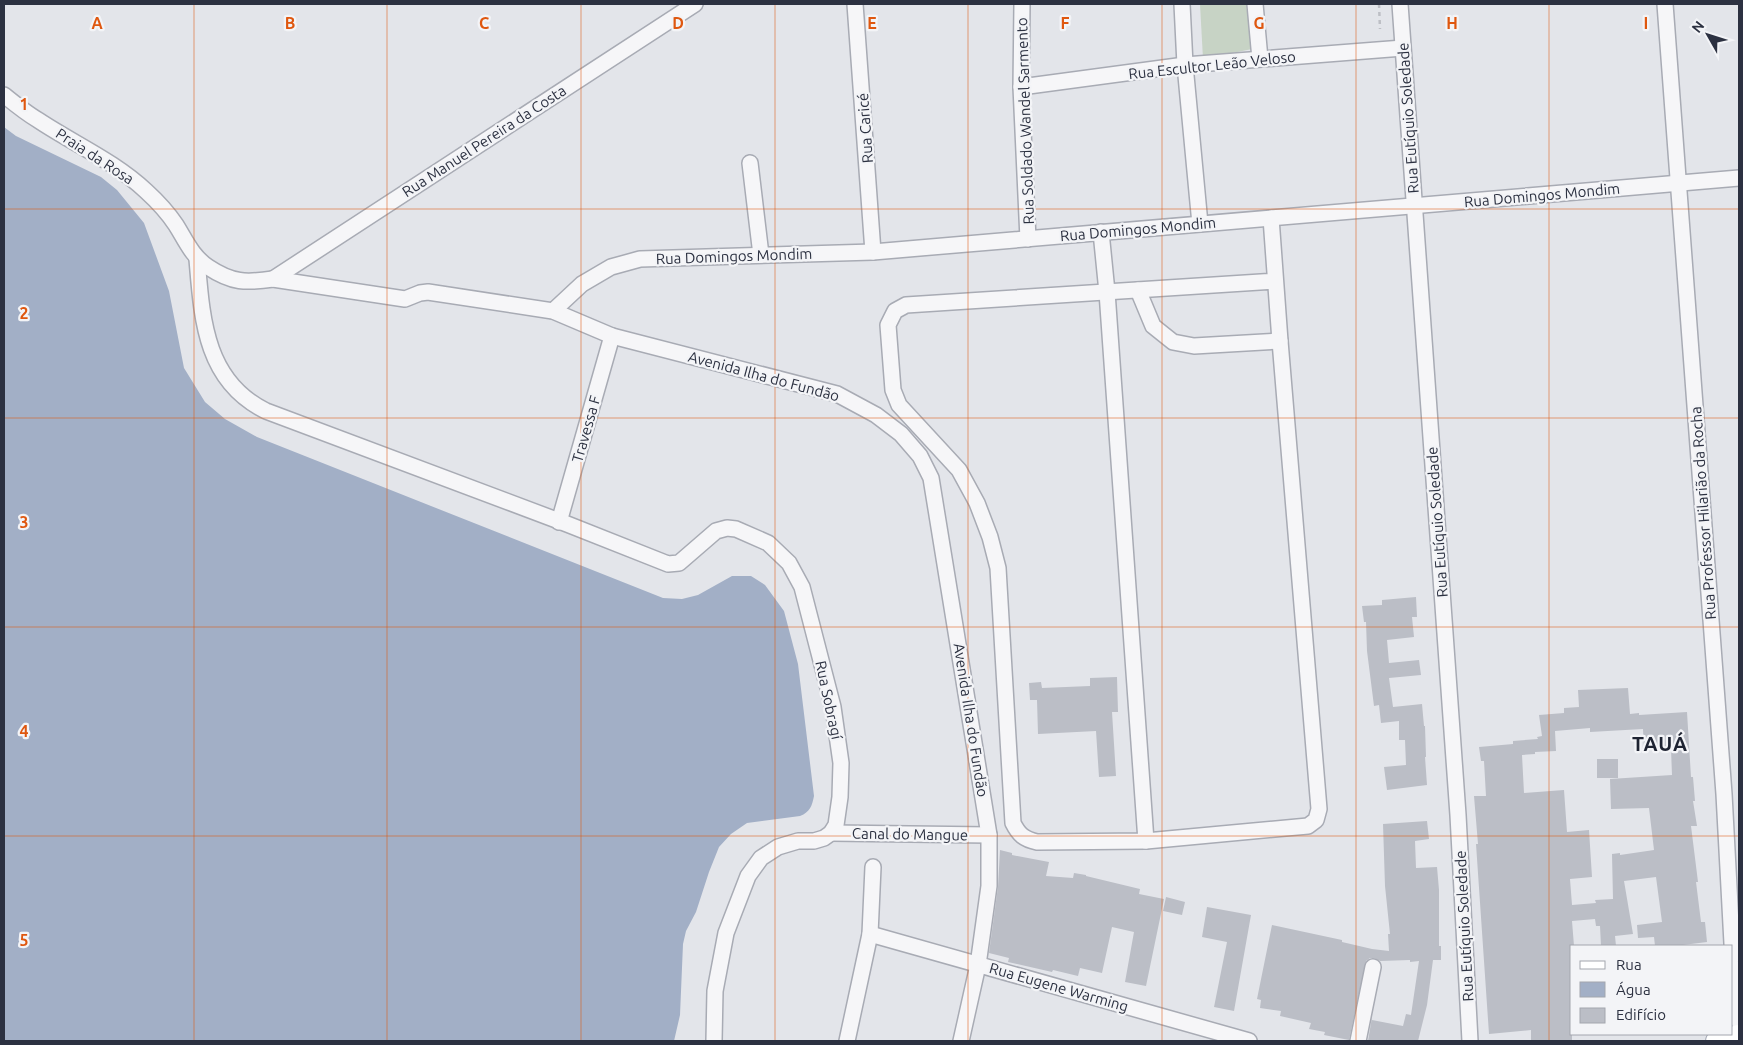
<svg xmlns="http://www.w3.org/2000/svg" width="1743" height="1045" font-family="Ubuntu,sans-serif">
	<rect width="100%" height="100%" fill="#e3e5ea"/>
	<polygon fill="#c7d3c5" points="1200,4 1246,4 1252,49 1203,59"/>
	<path fill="#a2afc6" d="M4 127 16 136 101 177 117 190 144 223 169 291 184 368 205 402 225 419 257 437 663 598 682 599 698 595 732 576H751L765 585 784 611 798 664 814 796C812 806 810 812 800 816L747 823 731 834 719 847 709 872 696 912 686 931 683 944 680 1015 674 1041H4Z"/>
	<g fill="#bbbec6" fill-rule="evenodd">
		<polygon points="1416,597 1417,617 1412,617 1414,637 1387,640 1389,663 1419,660 1421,675 1389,678 1393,707 1422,704 1424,726 1425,726 1426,757 1425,757 1427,785 1387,790 1384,767 1406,765 1405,740 1399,740 1399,721 1381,723 1379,705 1374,706 1367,651 1366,622 1364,622 1362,606 1382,605 1382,600"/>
		<polygon points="1117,677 1118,712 1112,712 1116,776 1099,777 1096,731 1038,734 1037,700 1030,700 1029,683 1041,682 1042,688 1090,686 1090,678"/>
		<path d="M1628 688 1630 714 1639 713V715L1687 712 1691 777H1693L1695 801H1693L1697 826H1691L1698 882H1696L1701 922H1705L1707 942 1675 946H1655L1654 937 1638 938 1637 925 1662 922 1656 877 1624 881 1633 934 1615 936 1616 946H1601L1600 926H1596L1595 919 1572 921 1574 946H1572V1041H1531V1030L1489 1034 1476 844H1478L1474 796H1486L1484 761H1481L1479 747 1513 744V741L1538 739 1537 737 1542 736 1539 715 1564 713V708L1579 707 1578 690ZM1590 728V732L1643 729 1644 750 1671 749 1672 775 1610 779 1611 809 1649 808 1654 850 1620 855V853L1612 854 1613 899 1595 900 1596 903 1572 905 1570 879 1592 877 1589 830 1567 832 1564 790 1524 793 1522 755 1535 754V752L1556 751 1555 731Z"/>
		<rect x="1597" y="759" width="21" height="19"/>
		<polygon points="1427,821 1429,839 1415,841 1416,868 1437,867 1439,890 1439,946 1441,946 1441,960 1433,960 1427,1005 1418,1041 1368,1041 1372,1017 1372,1020 1403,1026 1406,1014 1411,1015 1419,961 1410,962 1410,960 1380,961 1374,958 1370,958 1366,961 1349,1040 1324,1035 1325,1032 1309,1029 1311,1023 1280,1016 1281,1011 1260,1008 1261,1000 1257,999 1272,925 1342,940 1342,942 1372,949 1389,951 1388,934 1390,934 1385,886 1383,824"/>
		<polygon points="1000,850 1012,853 1012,855 1049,862 1046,876 1073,878 1074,873 1086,875 1086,876 1140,889 1139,894 1164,899 1146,986 1125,982 1134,932 1112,927 1102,973 1080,968 1078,976 1053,970 1052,972 1008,962 1009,958 989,953 998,887"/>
		<polygon points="1166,897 1185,902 1182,915 1163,911"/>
		<polygon points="1207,907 1251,915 1234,1011 1214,1007 1227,942 1202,937"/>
	</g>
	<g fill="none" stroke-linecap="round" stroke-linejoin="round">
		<defs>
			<g id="minor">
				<polyline points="855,4 873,252"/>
				<polyline points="1022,4 1021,87 1028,239"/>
				<polyline points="1182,4 1185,65 1200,224"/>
				<polyline points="1255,4 1260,59"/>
				<polyline points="1400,4 1458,815 1470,1041"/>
				<polyline points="1665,4 1724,794 1733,962 1739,1022"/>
				<polyline points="1021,87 1185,65 1403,48"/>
				<path d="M4 95C15 104 26 113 38 120 74 144 114 161 146 191 157 201 168 213 176 225 186 241 192 256 208 267 232 283 246 283 273 279L405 299 420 293 428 292 553 311 612 336 837 394 876 415 901 434 920 456 931 478 989 835V886L978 965 961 1041"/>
				<polyline points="750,163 761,255"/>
				<path d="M1271 218 1280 341 1319 809 1316 820 1308 826 1146 841 1037 842C1024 839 1019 835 1013 823L998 568 990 537 977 503 959 470 899 405 893 390 888 325 895 311 906 305 1275 281"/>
				<polyline points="1101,232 1107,292 1146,841"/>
				<path d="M197 259C202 319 205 381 266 411L567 524 668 564 679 563 716 531 727 528 736 529 768 543 789 563 802 587 833 707 841 763 840 797 836 825 831 833 824 838 814 841H798L778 847 761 858 748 876 726 933 715 991 714 1041"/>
				<polyline points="273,279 695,4"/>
				<polyline points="1138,290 1153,326 1173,342 1194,346 1280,341"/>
				<polyline points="553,311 582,284 611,267 640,259 873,252 1739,178"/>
				<polyline points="559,522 612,336"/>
				<polyline points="831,833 989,835"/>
				<polyline points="870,934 1249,1041"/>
				<polyline points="847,1041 870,934 873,867"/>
				<polyline points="1358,1041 1373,967"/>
			</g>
			<polyline id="major" points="1716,1041 1739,1035"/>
		</defs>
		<use href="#minor" stroke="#a8abb4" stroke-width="18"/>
		<use href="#major" stroke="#a3a8b5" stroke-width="22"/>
		<polyline stroke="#bdbfc5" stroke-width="2.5" stroke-dasharray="4 4" stroke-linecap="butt" points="1379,4 1380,29"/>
		<use href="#minor" stroke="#f6f6f8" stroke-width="15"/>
		<use href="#major" stroke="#fff" stroke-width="20"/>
	</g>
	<path fill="none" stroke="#df570f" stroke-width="1" stroke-opacity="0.55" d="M194 4V1041M387 4V1041M581 4V1041M775 4V1041M968 4V1041M1162 4V1041M1356 4V1041M1549 4V1041M4 209H1739M4 418H1739M4 627H1739M4 836H1739"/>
	<g text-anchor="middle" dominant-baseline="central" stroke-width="4.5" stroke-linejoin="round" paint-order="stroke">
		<g font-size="15" fill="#2c3141" stroke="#f3f4f7">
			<text transform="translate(1212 65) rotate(-6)">Rua Escultor Leão Veloso</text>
			<text transform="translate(1408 118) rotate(-94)">Rua Eutíquio Soledade</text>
			<text transform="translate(1025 121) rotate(-92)">Rua Soldado Wandel Sarmento</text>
			<text transform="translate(865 128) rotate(-94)">Rua Caricé</text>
			<text transform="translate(484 141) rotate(-33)">Rua Manuel Pereira da Costa</text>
			<text transform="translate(95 156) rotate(33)">Praia da Rosa</text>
			<text transform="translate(1542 195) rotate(-5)">Rua Domingos Mondim</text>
			<text transform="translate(1138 229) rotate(-5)">Rua Domingos Mondim</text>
			<text transform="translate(734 256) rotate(-2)">Rua Domingos Mondim</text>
			<text transform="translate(764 376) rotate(15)">Avenida Ilha do Fundão</text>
			<text transform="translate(586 429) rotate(-74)">Travessa F</text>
			<text transform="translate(1703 513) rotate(-94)">Rua Professor Hilarião da Rocha</text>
			<text transform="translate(1437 522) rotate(-94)">Rua Eutíquio Soledade</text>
			<text transform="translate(829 700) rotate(78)">Rua Sobragí</text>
			<text transform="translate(971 720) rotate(81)">Avenida Ilha do Fundão</text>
			<text transform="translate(910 834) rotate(1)">Canal do Mangue</text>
			<text transform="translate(1464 926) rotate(-93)">Rua Eutíquio Soledade</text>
			<text transform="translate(1059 987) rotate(16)">Rua Eugene Warming</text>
		</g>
		<g font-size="20" font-weight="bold" letter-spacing="1" fill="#1e2332" stroke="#f3f4f7">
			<text x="1660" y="743">TAUÁ</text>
		</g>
	</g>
	<g font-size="16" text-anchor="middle" font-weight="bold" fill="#df570f" stroke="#f3f4f7" stroke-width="4.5" stroke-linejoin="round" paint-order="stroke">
		<text x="97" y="29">A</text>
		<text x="290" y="29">B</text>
		<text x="484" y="29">C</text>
		<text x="678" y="29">D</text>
		<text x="872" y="29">E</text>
		<text x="1065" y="29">F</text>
		<text x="1259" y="29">G</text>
		<text x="1452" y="29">H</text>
		<text x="1646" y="29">I</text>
		<text x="24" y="110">1</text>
		<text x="24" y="319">2</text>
		<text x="24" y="528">3</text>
		<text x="24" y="737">4</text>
		<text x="24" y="946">5</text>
	</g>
	<rect width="1743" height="1045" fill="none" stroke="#2c3141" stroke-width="10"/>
	<rect x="1570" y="945" width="162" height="90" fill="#f3f4f7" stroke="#a3a6ae"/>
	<rect x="1580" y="961" width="25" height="8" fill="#ffffff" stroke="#a3a6ae"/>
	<text x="1616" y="970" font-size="15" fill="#2c3141">Rua</text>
	<rect x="1580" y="982" width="25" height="15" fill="#a2afc6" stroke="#a3a6ae"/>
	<text x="1616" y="995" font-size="15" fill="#2c3141">Água</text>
	<rect x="1580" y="1008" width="25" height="15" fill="#bbbec6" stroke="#a3a6ae"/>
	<text x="1616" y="1020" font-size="15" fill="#2c3141">Edifício</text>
	<g transform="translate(1708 35) rotate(309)" stroke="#f3f4f7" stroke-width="4" paint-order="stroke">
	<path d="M0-4L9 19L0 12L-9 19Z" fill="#2c3141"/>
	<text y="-8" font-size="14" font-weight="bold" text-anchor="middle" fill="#2c3141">N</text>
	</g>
</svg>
